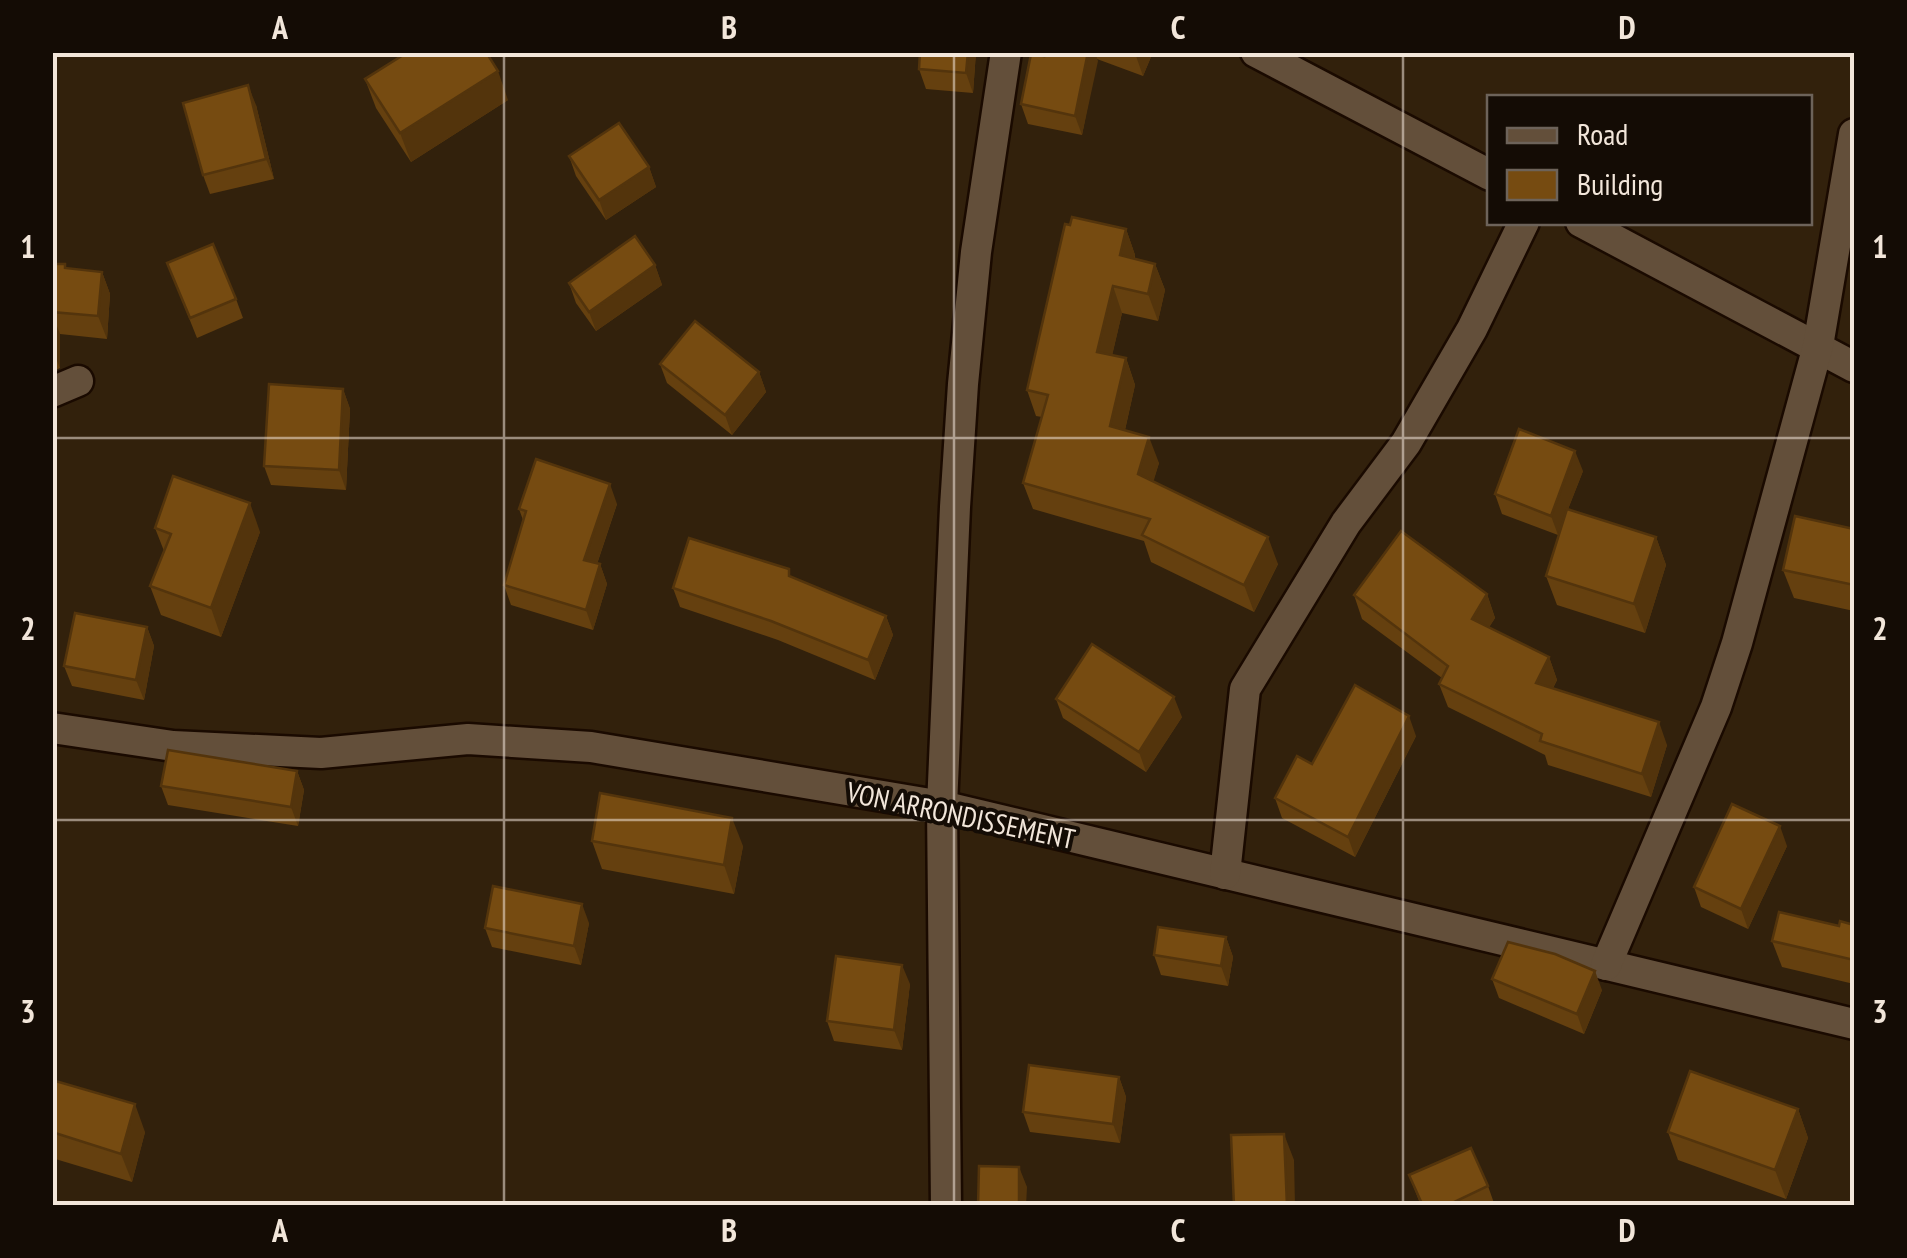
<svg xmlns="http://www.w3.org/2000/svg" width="1907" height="1258" font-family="'PT Sans Narrow',sans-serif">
	<rect width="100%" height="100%" fill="#32210c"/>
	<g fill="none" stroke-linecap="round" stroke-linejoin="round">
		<defs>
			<g id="minor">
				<polyline points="1256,52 1490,175"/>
				<polyline points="1581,222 1854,367"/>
				<polyline points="52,392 78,381"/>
				<polyline points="52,728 173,746 321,753 468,739 591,747 942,806 1854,1024"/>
				<polyline points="1225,874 1245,689 1346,523 1406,443 1472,329 1524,222"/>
				<polyline points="1606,965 1716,707 1737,643 1818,346 1854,134"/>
				<polyline points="946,1206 942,806 955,507 963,384 976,252 1006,52"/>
			</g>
		</defs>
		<use href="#minor" stroke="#1a0a00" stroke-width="35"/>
		<use href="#minor" stroke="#634f3a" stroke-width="30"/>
	</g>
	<g fill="#65400f">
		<polygon points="920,52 976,52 973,93 926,89 919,69"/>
		<polygon points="1044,52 1153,52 1143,76 1097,59 1082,135 1028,124 1021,104"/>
		<polygon points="365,79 508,100 411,162 376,108"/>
		<polygon points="256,105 274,179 210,194 203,175"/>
		<polygon points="569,156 649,167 656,187 606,220 576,176"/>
		<polygon points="1126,229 1135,255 1135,259 1155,264 1165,290 1158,321 1122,313 1112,355 1126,358 1135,385 1125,430 1159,463 1153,481 1278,564 1254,612 1151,562 1144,541 1033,509 1023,483 1042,417 1036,416 1027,390"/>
		<polygon points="167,263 236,299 243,318 197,338"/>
		<polygon points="52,264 65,264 66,268 102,272 110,294 107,339 60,334 60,368 52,372"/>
		<polygon points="655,265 662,285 596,331 576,303 569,283"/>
		<polygon points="660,364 759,372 766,392 732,435 667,383"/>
		<polygon points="343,389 350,409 346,490 271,485 264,466"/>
		<polygon points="1583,471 1568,509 1656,537 1666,565 1645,633 1557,605 1546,576 1563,522 1558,535 1502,514 1495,494"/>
		<polygon points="617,504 597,564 600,564 607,584 593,630 511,605 504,585 523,520 519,509"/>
		<polygon points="155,528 260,532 221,637 161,615 150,586 164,551"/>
		<polygon points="1854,529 1854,611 1794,598 1783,570"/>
		<polygon points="673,588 886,616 893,635 875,680 778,640 680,607"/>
		<polygon points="1487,594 1495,618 1489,627 1549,657 1557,680 1553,688 1667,745 1651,797 1548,765 1545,755 1448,707 1439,684 1442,678 1362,619 1354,595"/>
		<polygon points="147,627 154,646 144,700 72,686 64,666"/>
		<polygon points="1056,699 1182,717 1146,772 1063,718"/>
		<polygon points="1416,736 1355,857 1282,818 1275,798 1312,764"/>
		<polygon points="297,771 304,790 298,826 168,805 161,786"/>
		<polygon points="592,841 743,846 734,894 602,869"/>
		<polygon points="1787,846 1748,929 1701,907 1694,887"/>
		<polygon points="589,923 581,965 492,947 485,928"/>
		<polygon points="1854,925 1854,984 1782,967 1772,941 1839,926"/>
		<polygon points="1226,937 1233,957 1228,986 1161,975 1154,955"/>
		<polygon points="1492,979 1602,990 1584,1034 1499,998"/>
		<polygon points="910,984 902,1050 834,1041 827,1021"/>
		<polygon points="1119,1077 1126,1097 1120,1143 1030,1132 1023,1112"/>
		<polygon points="52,1080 145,1132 132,1182 52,1158"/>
		<polygon points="1798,1109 1808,1138 1786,1199 1678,1160 1668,1132"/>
		<polygon points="1409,1175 1488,1186 1495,1206 1421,1206"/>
	</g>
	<g fill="#53340c">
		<polygon points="968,52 976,52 973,93 966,73"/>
		<polygon points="1088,52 1095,52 1098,61 1082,135 1075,116"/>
		<polygon points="1138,52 1153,52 1143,76 1136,56"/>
		<polygon points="498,71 508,100 411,162 400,133"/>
		<polygon points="248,85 256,105 274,179 266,159"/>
		<polygon points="649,167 656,187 606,220 599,200"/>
		<polygon points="1126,229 1135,255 1129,282 1120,255"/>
		<polygon points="1155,264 1165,290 1158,321 1148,294"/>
		<polygon points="655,265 662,285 596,331 589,312"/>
		<polygon points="102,272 110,294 107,339 98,316"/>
		<polygon points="1113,286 1122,313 1107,378 1097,352"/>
		<polygon points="52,313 60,334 60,368 52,349"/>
		<polygon points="1126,358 1135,385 1120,452 1110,426"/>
		<polygon points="759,372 766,392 732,435 725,415"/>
		<polygon points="343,389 350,409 346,490 339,470"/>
		<polygon points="1149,437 1159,463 1148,500 1138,474"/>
		<polygon points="1575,451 1583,471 1558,535 1551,516"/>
		<polygon points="610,484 617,504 592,579 584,560"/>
		<polygon points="250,503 260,532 221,637 211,608"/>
		<polygon points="1268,537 1278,564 1254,612 1244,585"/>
		<polygon points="1656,537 1666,565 1645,633 1634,604"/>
		<polygon points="600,564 607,584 593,630 586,610"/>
		<polygon points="1487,594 1495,618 1480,642 1472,619"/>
		<polygon points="886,616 893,635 875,680 868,660"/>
		<polygon points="147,627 154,646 144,700 136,680"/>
		<polygon points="1549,657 1557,680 1544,706 1536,683"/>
		<polygon points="1174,697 1182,717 1146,772 1139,752"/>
		<polygon points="1409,716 1416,736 1355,857 1348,837"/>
		<polygon points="1659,722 1667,745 1651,797 1642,774"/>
		<polygon points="297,771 304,790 298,826 291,807"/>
		<polygon points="732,818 743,846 734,894 724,865"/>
		<polygon points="1780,826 1787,846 1748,929 1741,909"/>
		<polygon points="582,904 589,923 581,965 574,946"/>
		<polygon points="1226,937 1233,957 1228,986 1221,966"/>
		<polygon points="902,965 910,984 902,1050 894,1030"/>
		<polygon points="1595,971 1602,990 1584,1034 1577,1014"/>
		<polygon points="1119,1077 1126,1097 1120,1143 1113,1124"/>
		<polygon points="135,1104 145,1132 132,1182 121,1154"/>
		<polygon points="1798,1109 1808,1138 1786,1199 1775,1170"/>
		<polygon points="1284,1134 1294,1160 1295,1206 1287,1206"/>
		<polygon points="1019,1167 1027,1187 1026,1206 1019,1206"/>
	</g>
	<g fill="#764b11" stroke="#53340c" stroke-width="2.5">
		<polygon points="408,52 486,52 498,71 400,133 365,79"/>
		<polygon points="920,52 968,52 966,73 919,69"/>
		<polygon points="1044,52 1088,52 1075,116 1021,104 1031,54 1044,56"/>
		<polygon points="248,85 266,159 203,175 183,103"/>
		<polygon points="619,123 649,167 599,200 569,156"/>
		<polygon points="1072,217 1126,229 1120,255 1155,264 1148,294 1113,286 1097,352 1126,358 1110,426 1149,437 1138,474 1268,537 1244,585 1142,535 1150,519 1023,483 1048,395 1027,390 1065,224 1070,225"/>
		<polygon points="635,236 655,265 589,312 569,283"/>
		<polygon points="213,244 236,299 190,318 167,263"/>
		<polygon points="52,264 65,264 65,268 102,272 98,316 52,312"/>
		<polygon points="695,321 759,372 725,415 660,364"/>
		<polygon points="269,384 343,389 339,470 264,466"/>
		<polygon points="1519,429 1575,451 1551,516 1495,494"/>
		<polygon points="536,459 610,484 584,560 600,564 586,610 504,585 526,511 519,509"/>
		<polygon points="173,476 250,503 211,608 150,586 171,534 155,528"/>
		<polygon points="1567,509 1656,537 1634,604 1546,576"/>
		<polygon points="1795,516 1854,529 1854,585 1783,570"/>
		<polygon points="1401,531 1487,594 1472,619 1549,657 1536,683 1659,722 1642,774 1540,741 1542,734 1439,684 1448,666 1354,595"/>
		<polygon points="689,538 789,569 789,576 886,616 868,660 771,621 673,588"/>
		<polygon points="75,613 147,627 136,680 64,666"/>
		<polygon points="1092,644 1174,697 1139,752 1056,699"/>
		<polygon points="1355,685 1409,716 1348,837 1275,798 1297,756 1312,764"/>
		<polygon points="168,750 297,771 291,807 161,786"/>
		<polygon points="600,793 732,818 724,865 592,841"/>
		<polygon points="1732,804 1780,826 1741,909 1694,887"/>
		<polygon points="493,886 582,904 574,946 485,928"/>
		<polygon points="1779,912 1839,926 1840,921 1854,925 1854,960 1772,941"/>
		<polygon points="1158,927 1226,937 1221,966 1154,955"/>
		<polygon points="1508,942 1555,954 1595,971 1577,1014 1492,979"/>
		<polygon points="836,956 902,965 894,1030 827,1021"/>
		<polygon points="1029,1065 1119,1077 1113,1124 1023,1112"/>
		<polygon points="1690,1071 1798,1109 1775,1170 1668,1132"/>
		<polygon points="52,1080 135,1104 121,1154 52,1132"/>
		<polygon points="1284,1134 1287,1206 1234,1206 1231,1135"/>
		<polygon points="1471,1148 1488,1186 1446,1206 1423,1206 1409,1175"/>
		<polygon points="979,1166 1019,1167 1019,1206 978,1206"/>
	</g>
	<path fill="none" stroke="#f2e6da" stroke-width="2.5" stroke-opacity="0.55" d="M504 52V1206M954 52V1206M1403 52V1206M52 438H1854M52 820H1854"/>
	<g text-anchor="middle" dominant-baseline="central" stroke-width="8" stroke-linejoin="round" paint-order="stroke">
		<g font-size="28" fill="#f2e6da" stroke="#140c05">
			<text transform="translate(961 815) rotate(12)">VON ARRONDISSEMENT</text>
		</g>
	</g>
	<rect width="1907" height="1258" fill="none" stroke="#140c05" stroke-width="110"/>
	<rect x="1487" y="95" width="325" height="130" fill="#140c05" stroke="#6d635a" stroke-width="2.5"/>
	<rect x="1507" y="128" width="50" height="15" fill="#634f3a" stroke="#6d635a" stroke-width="2.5"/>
	<text x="1577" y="145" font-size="30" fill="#f2e6da">Road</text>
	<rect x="1507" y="170" width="50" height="30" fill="#764b11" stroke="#6d635a" stroke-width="2.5"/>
	<text x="1577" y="195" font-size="30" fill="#f2e6da">Building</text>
	<rect x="55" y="55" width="1797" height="1148" fill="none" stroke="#f2e6da" stroke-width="4"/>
	<g font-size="32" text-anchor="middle" font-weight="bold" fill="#f2e6da">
		<text x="280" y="39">A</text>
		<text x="729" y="39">B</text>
		<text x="1178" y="39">C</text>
		<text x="1627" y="39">D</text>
		<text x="28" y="258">1</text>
		<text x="1880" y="258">1</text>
		<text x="28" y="640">2</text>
		<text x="1880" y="640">2</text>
		<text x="28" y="1023">3</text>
		<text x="1880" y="1023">3</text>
		<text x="280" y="1242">A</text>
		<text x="729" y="1242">B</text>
		<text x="1178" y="1242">C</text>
		<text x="1627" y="1242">D</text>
	</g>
</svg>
